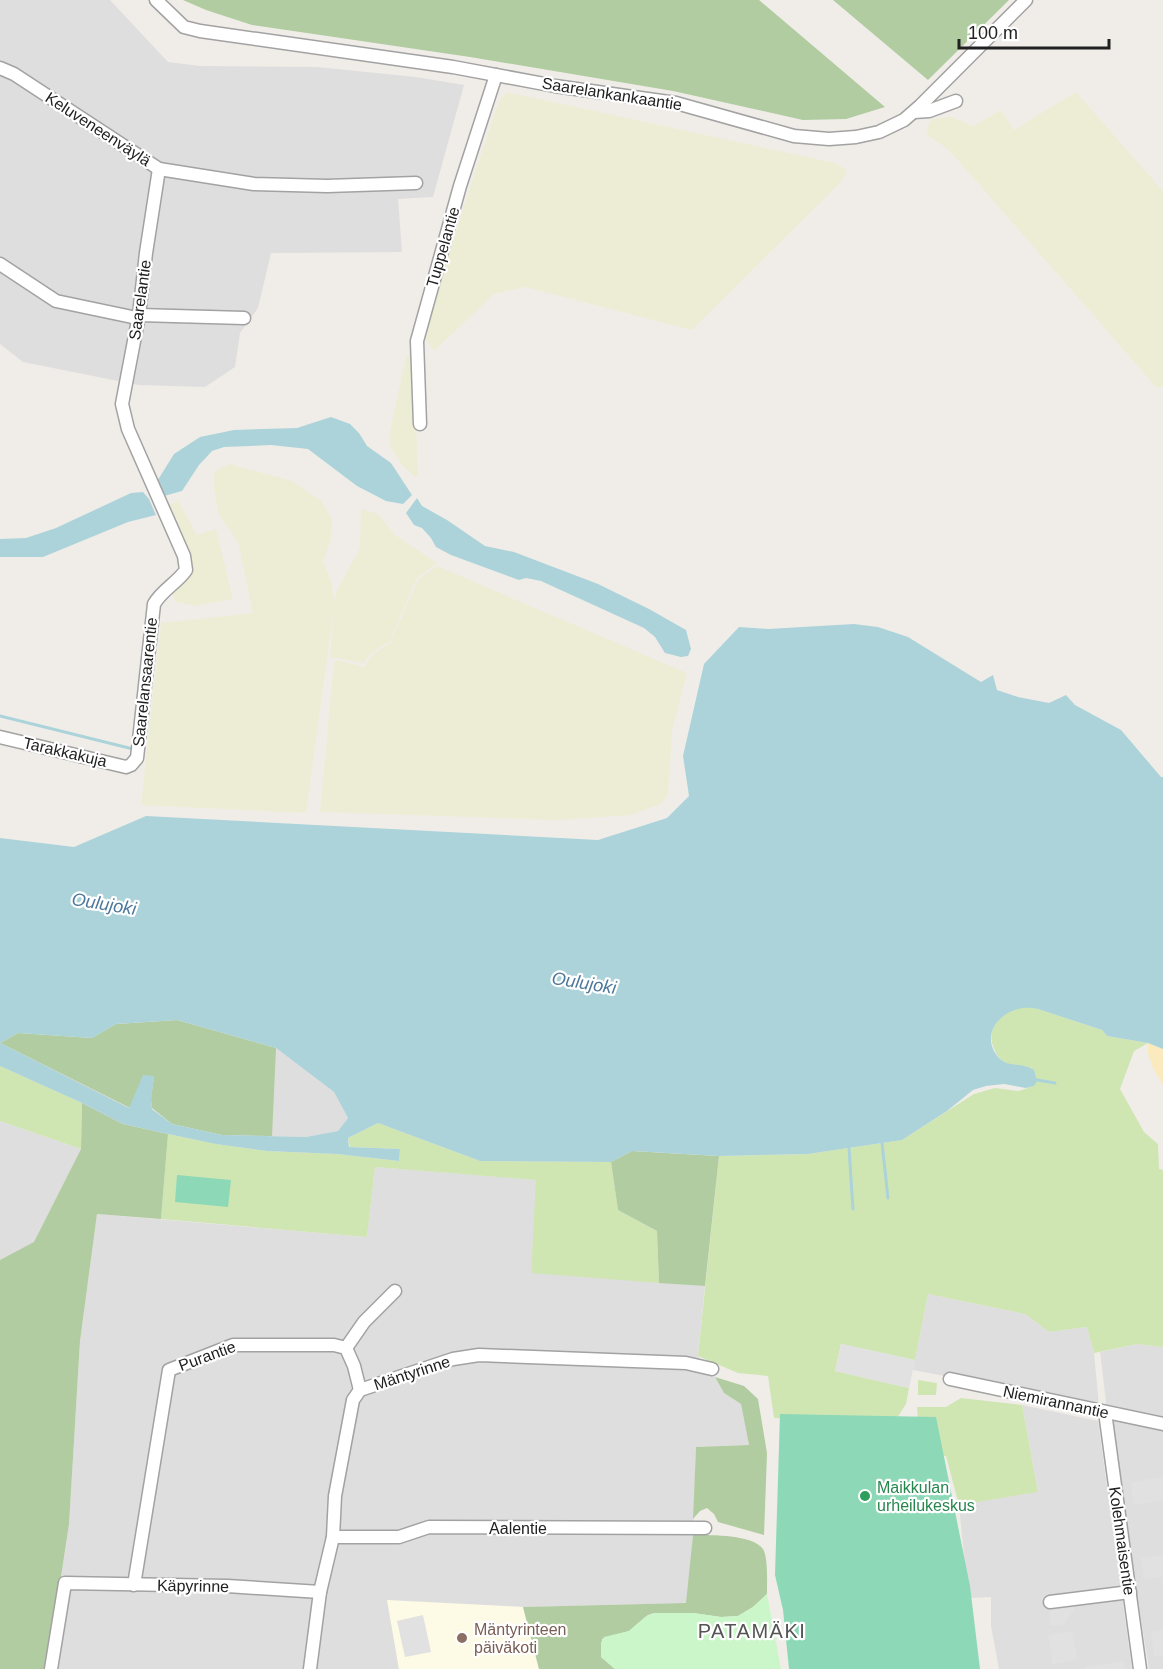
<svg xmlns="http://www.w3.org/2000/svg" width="1163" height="1669" font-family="Helvetica,sans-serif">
	<rect width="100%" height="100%" fill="#f0ede8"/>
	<g fill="#dfdede">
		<polygon points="0,0 110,0 168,62 200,66 317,67 416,77 464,85 433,197 398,199 402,252 271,253 258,308 240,333 235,367 205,387 138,385 23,362 0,344"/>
		<polygon points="0,1043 276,1048 334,1092 348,1118 338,1131 306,1137 222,1135"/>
		<polygon points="0,1121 81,1149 34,1243 0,1260"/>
		<polygon points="375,1167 537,1180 531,1272 705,1286 698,1356 715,1377 724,1393 741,1404 749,1445 696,1447 693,1535 687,1603 523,1607 388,1601 399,1669 47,1669 69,1524 80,1341 97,1214 367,1237"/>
		<polygon points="928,1294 1025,1314 1049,1332 1087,1327 1094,1353 1099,1406 913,1370"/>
		<polygon points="1137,1344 1163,1347 1163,1669 1149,1669 1107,1410 1100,1352"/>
		<polygon points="1022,1405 1098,1421 1132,1669 999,1669 991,1626 991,1597 968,1598 959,1505 1038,1491"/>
	</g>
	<polygon fill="#fdfbe5" points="387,1600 523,1607 539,1669 399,1669"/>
	<g fill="#ededd5">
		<polygon points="507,92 835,163 847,170 841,182 692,330 525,287 494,294 434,351 422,334 499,101"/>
		<polygon points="1076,92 1163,191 1163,386 1157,388 949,150 926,134 931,119 951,117 974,126 1001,110 1014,130"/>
		<polygon points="410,355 414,359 418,474 416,478 401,464 389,444 390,432 406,357"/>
		<polygon points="229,464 292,481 321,501 332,519 331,540 323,561 331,582 335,603 336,592 360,548 361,509 378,514 395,535 437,563 417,578 389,642 371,653 364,663 330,657 334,607 306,813 141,805 161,623 253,613 238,542 219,515 214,489 214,472"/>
		<polygon points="178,500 197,535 216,529 233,599 195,606 176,602 172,593 189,572 164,508"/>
		<polygon points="437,566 687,673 672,730 668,795 661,804 630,815 559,820 320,812 334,663 337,660 364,667 373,654 389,644 419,579"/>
	</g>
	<g fill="#cfe6b3">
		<path d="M1029 1006 1102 1030 1107 1036 1148 1043 1134 1051 1120 1089 1144 1132 1158 1144 1159 1169 1163 1170V1347L1137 1344 1094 1353 1087 1327 1049 1332 1025 1314 928 1294 915 1360 841 1344 835 1371 909 1388 906 1404 895 1421 774 1418 768 1376 738 1373 698 1356 719 1156 808 1154 902 1140 974 1094 995 1088 1019 1091 1033 1086 1032 1068C1024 1065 1012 1067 1004 1062 999 1059 995 1052 993 1046 985 1023 1009 1008 1029 1006Z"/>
		<polygon points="0,1066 82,1103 81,1149 0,1121"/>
		<polygon points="378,1123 480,1161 611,1162 618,1210 657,1231 659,1283 531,1273 536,1180 375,1167 367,1237 161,1219 168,1134 217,1144 267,1151 337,1154 399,1161 400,1149 350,1147 348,1138"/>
		<polygon points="918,1380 937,1383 936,1395 918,1395"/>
		<polygon points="961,1398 1022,1405 1038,1492 959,1505 946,1456 935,1456 918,1421 917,1407 946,1407"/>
	</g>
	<g fill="#b0cca0">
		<polygon points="183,0 759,0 885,107 846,119 803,120 673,91 470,57 252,25 206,10"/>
		<polygon points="833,0 1009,0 928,80"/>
		<polygon points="177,1020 276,1048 272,1136 222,1135 172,1124 152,1108 151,1099 154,1076 143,1076 130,1108 0,1043 18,1033 92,1038 116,1024"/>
		<polygon points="82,1103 123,1124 168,1134 161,1219 97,1214 80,1341 69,1524 47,1669 0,1669 0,1260 34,1242 81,1149"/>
		<polygon points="632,1151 719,1156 705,1286 659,1283 657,1231 618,1210 611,1162"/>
		<polygon points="715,1377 744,1386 758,1399 767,1453 764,1535 718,1522 714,1514 707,1508 700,1511 693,1519 696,1447 749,1445 741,1404 724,1393"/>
		<path d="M693 1535C708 1535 757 1534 764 1551 768 1561 767 1583 767 1594L753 1607 738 1616 721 1617 693 1613H654L648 1615 629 1631 602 1639 601 1657 615 1669H539L523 1607 686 1603Z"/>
	</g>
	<polygon fill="#faeabd" points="1148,1043 1163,1049 1163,1085 1153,1068 1147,1050 1148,1052"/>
	<polygon fill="#caf6ca" points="767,1594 781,1669 615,1669 601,1657 601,1643 604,1637 629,1631 645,1617 654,1613 693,1613 721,1617 738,1616 753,1607"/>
	<g fill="#8dd9b7">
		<polygon points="177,1175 231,1180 228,1207 175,1202"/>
		<polygon points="780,1414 936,1417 970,1586 980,1669 789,1669 783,1610 775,1575"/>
	</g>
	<g fill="#e1e1e1">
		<polygon points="841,1344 915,1360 909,1388 835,1371"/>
		<polygon points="1163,1477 1163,1500 1134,1505 1131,1482"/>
		<polygon points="1163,1555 1163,1577 1144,1579 1141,1558"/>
		<polygon points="1078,1604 1064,1624 1051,1626 1049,1609"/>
		<polygon points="423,1615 431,1652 405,1657 397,1621"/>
		<polygon points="1163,1630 1163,1655 1154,1656 1151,1632"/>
		<polygon points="1072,1631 1077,1659 1053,1664 1048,1635"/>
		<polygon points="1124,1661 1125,1669 1086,1669 1086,1667"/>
	</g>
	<g fill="#acd3da">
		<polygon points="331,417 350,424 359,433 367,446 391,463 412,495 403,504 386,501 357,486 308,449 271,445 224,447 212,451 199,465 182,491 164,496 156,483 174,454 200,437 234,430 297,428"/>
		<polygon points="143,492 149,499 156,515 128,522 43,557 0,557 0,539 26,538 56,528 131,493"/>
		<polygon points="417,498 422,506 447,520 485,546 514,552 598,584 649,609 686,630 691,649 688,656 681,657 665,653 655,637 644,628 541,581 526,578 519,580 451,555 436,547 431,538 422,528 414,525 406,513"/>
		<path d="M854 624 878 627 908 637 981 682 993 675 997 690 1018 697 1049 703 1066 695 1075 705 1121 730 1161 777H1163V1049L1148 1043 1107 1036 1102 1030 1038 1009C1009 1001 975 1031 999 1058 1008 1068 1023 1062 1034 1070L1037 1081 1034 1086 1026 1088 1004 1084 986 1086 973 1090 947 1111 902 1140 808 1154 719 1156 632 1151 611 1162 480 1161 378 1123 348 1138 349 1147 400 1149 399 1161 337 1154 267 1151 216 1144 168 1134 123 1124 82 1103 0 1066V1043L129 1108 143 1075 154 1076 151 1099 152 1109 172 1124 222 1135 306 1137 338 1131 348 1118 334 1092 276 1048 177 1020 116 1024 92 1038 18 1033 0 1043V838L74 847 146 816 598 840 667 818 689 796 683 756 704 664 739 627 768 629Z"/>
	</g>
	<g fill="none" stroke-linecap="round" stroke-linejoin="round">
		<g stroke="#acd3da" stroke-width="3">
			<polyline points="0,716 133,749"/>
			<polyline points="1037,1080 1055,1083"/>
			<polyline points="882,1143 888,1198"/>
			<polyline points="849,1148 853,1209"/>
		</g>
		<defs>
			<g id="minor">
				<polyline points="156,0 184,27 200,31 453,67 555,86 676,103 794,136 829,139 856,137 879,132 904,120 920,106 1026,0"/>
				<polyline points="0,68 14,74 159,169 254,184 327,186 416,183"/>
				<polyline points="914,112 929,111 956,101"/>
				<polyline points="0,264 56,301 137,318"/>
				<polyline points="139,315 244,318"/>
				<polyline points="420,424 417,341 460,186 496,75"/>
				<path d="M0 737 126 767 131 765 137 758 154 604C162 590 177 583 186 570L184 556 128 429 122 404 139 315 146 253 159 169"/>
				<polyline points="346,1348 364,1322 395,1291"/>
				<polyline points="950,1379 1163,1424"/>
				<polyline points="1105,1412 1140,1669"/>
				<polyline points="333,1537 399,1537 429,1527 705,1528"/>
				<polyline points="134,1585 169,1370 233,1345 334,1345 346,1348 354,1366 360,1390"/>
				<polyline points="1050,1602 1130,1592"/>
				<polyline points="51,1669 65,1583 227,1586 320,1592"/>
				<polyline points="310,1669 320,1592 333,1537 335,1496 353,1400 360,1390 453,1359 479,1355 686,1363 712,1369"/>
			</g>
		</defs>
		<use href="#minor" stroke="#a2a2a2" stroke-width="15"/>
		<use href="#minor" stroke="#fff" stroke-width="12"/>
	</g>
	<circle fill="#2e9e5b" stroke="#fff" stroke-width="2" cx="865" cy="1496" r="6"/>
	<circle fill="#8d6e63" stroke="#fff" stroke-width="2" cx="462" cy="1638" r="6"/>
	<g text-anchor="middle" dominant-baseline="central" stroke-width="4.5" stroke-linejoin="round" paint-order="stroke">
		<g font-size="16" fill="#212121" stroke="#fff">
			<text transform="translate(612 94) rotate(9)">Saarelankankaantie</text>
			<text transform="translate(98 129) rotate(33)">Keluveneenväylä</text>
			<text transform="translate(443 247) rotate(-74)">Tuppelantie</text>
			<text transform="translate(140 300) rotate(-82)">Saarelantie</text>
			<text transform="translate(145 682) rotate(-84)">Saarelansaarentie</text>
			<text transform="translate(65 752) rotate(13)">Tarakkakuja</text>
			<text transform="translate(207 1356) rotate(-20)">Purantie</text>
			<text transform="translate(412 1373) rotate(-18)">Mäntyrinne</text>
			<text transform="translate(1056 1402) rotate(12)">Niemirannantie</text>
			<text x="518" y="1528">Aalentie</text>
			<text transform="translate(1122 1541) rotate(82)">Kolehmaisentie</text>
			<text transform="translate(193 1586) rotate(1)">Käpyrinne</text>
		</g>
		<g font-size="16" fill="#27864d" stroke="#fff" text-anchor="start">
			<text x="877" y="1487">Maikkulan<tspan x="877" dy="18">urheilukeskus</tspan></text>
		</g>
		<g font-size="16" fill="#785e54" stroke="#fff" text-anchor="start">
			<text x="474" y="1629">Mäntyrinteen<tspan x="474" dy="18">päiväkoti</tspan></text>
		</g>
		<g font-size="18" font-style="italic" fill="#4d789b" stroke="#fff">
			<text transform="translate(104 904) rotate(9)">Oulujoki</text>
			<text transform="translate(584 983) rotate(9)">Oulujoki</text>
		</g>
		<g font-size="20" letter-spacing="1.5" fill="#545454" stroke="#fff">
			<text x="752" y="1631">PATAMÄKI</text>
		</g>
	</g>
	<path d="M959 39v9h150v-9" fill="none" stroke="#212121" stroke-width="3"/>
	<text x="968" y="39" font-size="18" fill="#212121" stroke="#ffffff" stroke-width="4.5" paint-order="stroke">100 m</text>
</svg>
